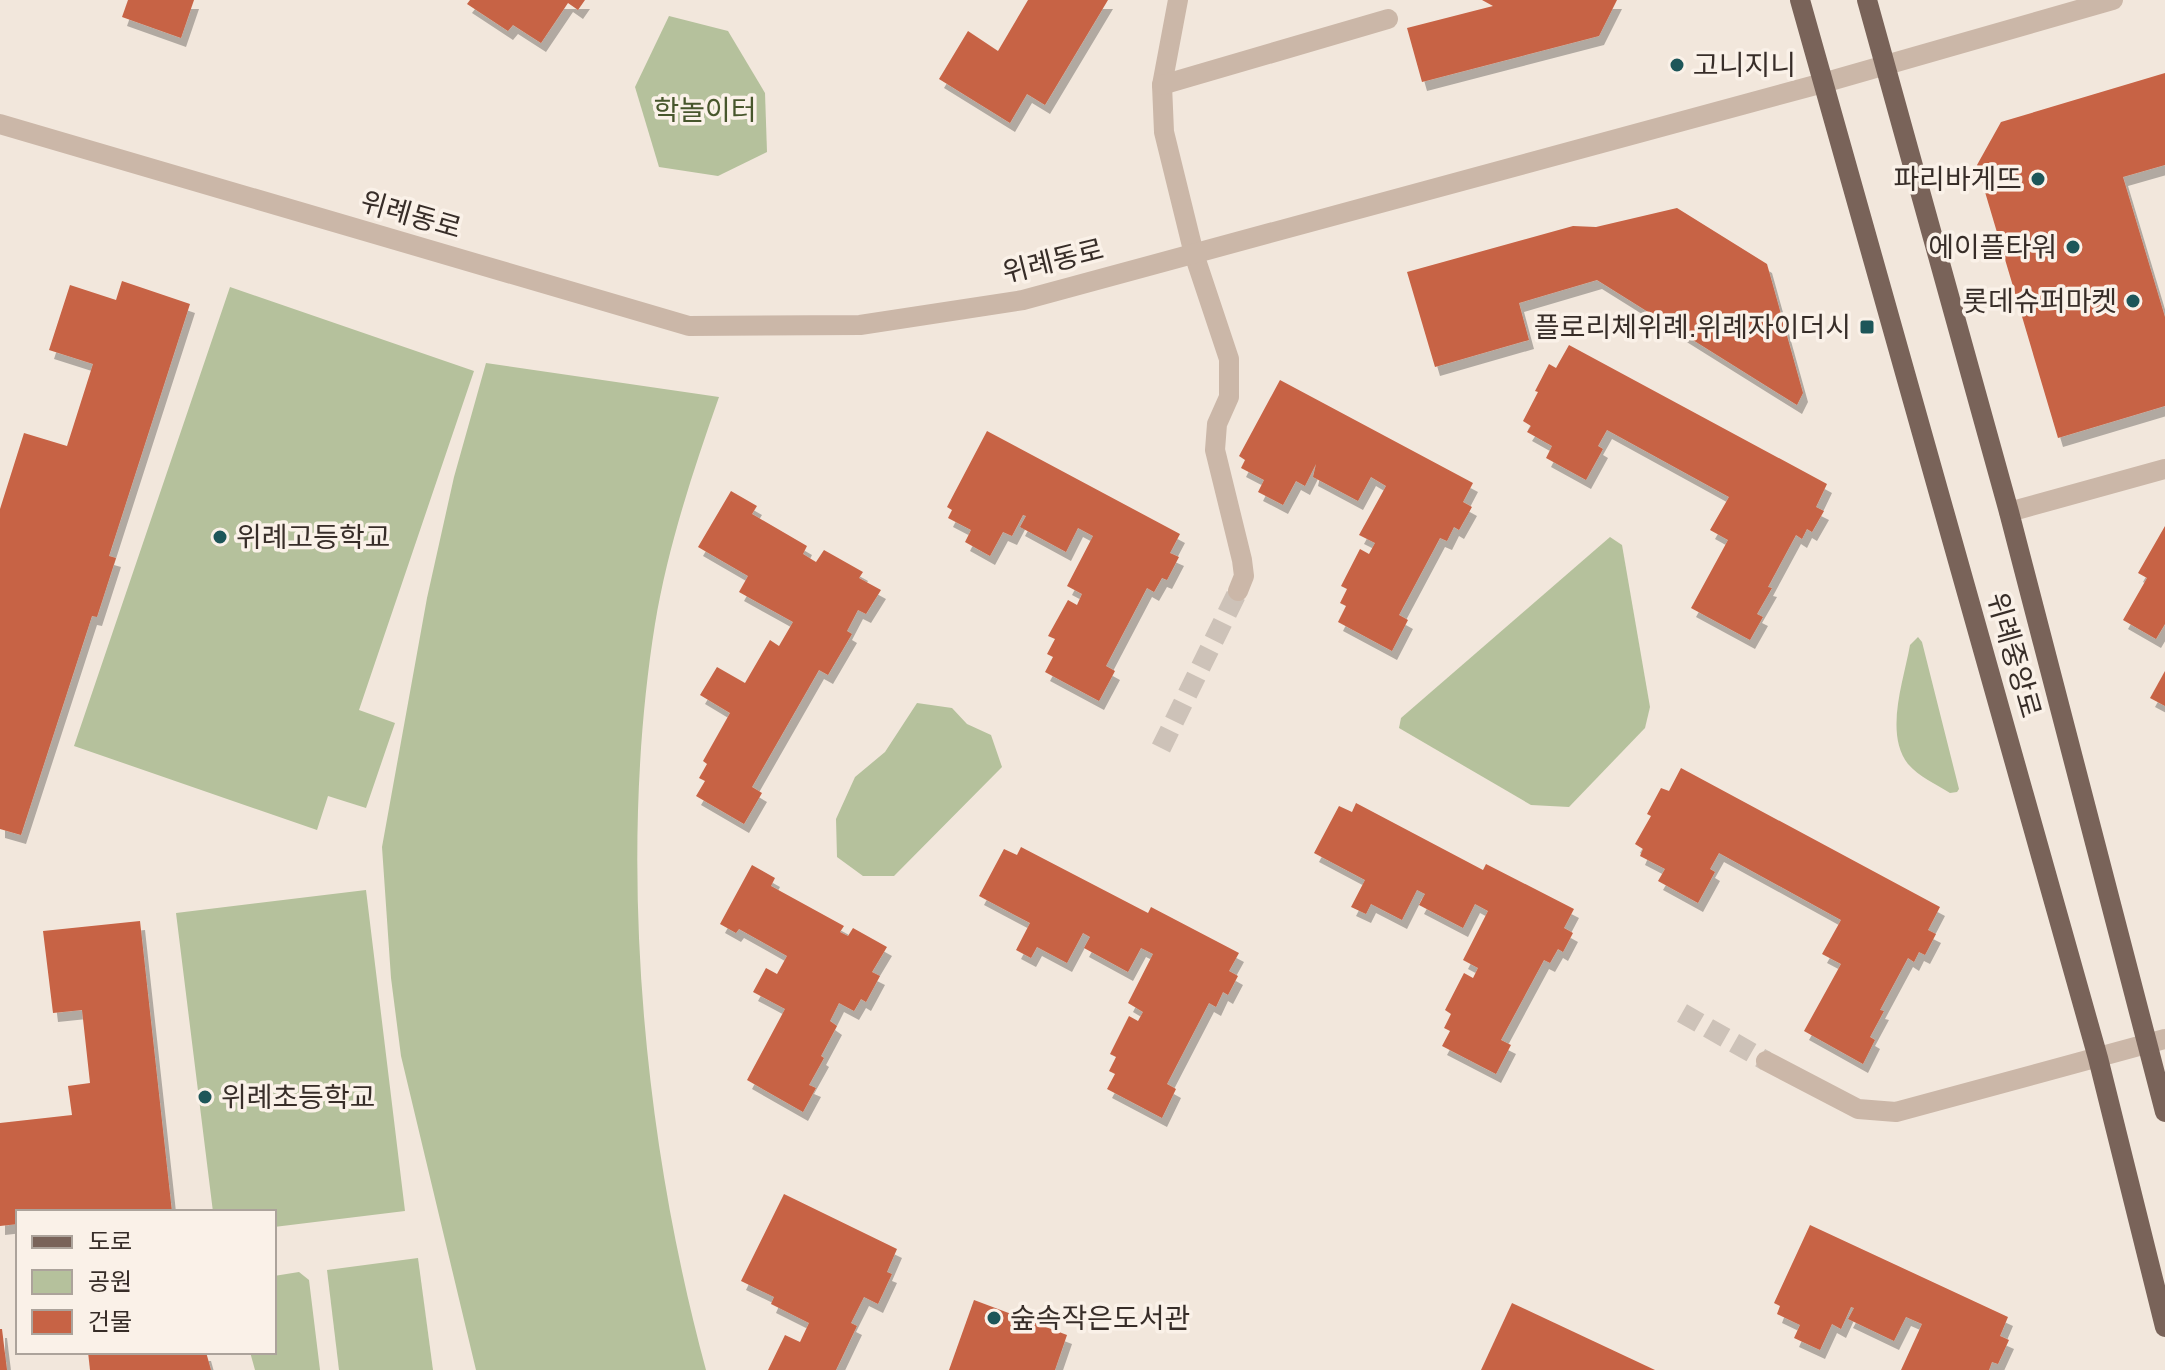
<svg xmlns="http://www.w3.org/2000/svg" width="2165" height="1370" font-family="Arial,'Noto Sans KR',sans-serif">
	<defs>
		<filter id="shadow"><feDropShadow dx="5" dy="9" stdDeviation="0" flood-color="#0004"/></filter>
	</defs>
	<rect width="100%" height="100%" fill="#f2e7dc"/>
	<g fill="#b5c19c">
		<polygon points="669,16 728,31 765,93 767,152 718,176 659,167 635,87"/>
		<polygon points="230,287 474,371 359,710 395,723 366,808 328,796 317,830 74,746"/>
		<path d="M486 363 719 397C693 471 668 546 655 624 617 862 643 1138 706 1370H476L401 1056 391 978 382 847 427 598 454 477Z"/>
		<polygon points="1610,537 1622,545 1650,707 1645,728 1569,807 1531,805 1399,728 1401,718"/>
		<path d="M1918 637 1922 642 1959 789 1957 792 1950 793C1936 784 1919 777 1908 764 1884 733 1904 680 1910 645Z"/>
		<polygon points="917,703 952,708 967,724 991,735 1002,767 894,876 863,876 837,857 836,819 855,777 885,752"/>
		<polygon points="366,890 405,1211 274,1227 274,1212 213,1212 176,913"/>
		<polygon points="418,1258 433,1370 339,1370 327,1270"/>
		<polygon points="299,1272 309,1280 320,1370 255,1370 250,1352 274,1352 274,1276"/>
	</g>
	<g fill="#c76345" filter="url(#shadow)">
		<polygon points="128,0 194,0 181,38 122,17"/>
		<polygon points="470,0 585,0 578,10 568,3 541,43 513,25 508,31 467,4"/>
		<polygon points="1028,0 1108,0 1045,105 1027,94 1010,123 939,79 968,31 998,51"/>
		<polygon points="1482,0 1617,0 1599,36 1422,82 1407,28 1493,6"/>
		<polygon points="2165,73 2165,165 2123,177 2165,317 2165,406 2058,438 1977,165 2001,122"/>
		<polygon points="1677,208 1767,264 1803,393 1797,405 1597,280 1519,303 1529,340 1435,367 1407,272 1573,226 1596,227"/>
		<polygon points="122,281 190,304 109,556 116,558 97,617 92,616 21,835 0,829 0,509 24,433 67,446 93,364 49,350 70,285 116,300"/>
		<polygon points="1569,345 1827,484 1816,507 1824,511 1812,532 1807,529 1802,539 1796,535 1768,587 1772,588 1757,614 1763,617 1750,640 1691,608 1728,540 1710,530 1729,497 1607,430 1598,446 1603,449 1586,480 1546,458 1552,446 1527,432 1531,426 1523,421 1538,392 1535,391 1549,364 1556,368"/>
		<polygon points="1280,380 1473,483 1463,502 1472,507 1459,530 1454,527 1447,541 1440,538 1399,615 1408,620 1392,651 1338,622 1346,606 1340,603 1347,589 1341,586 1360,549 1369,554 1375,543 1359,535 1386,486 1371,477 1358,501 1313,477 1316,464 1305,486 1296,481 1283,505 1258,492 1264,480 1241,468 1245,460 1239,456"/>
		<polygon points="987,431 1180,534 1170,553 1179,557 1167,580 1162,578 1154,592 1147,588 1106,666 1115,671 1099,701 1045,672 1053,657 1047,654 1055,639 1048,636 1068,600 1077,605 1082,594 1067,586 1093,536 1078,528 1066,552 1020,527 1026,516 1023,515 1012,536 1003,532 990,556 965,542 971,530 948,518 952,510 947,507"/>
		<polygon points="731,491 757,506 752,514 807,546 803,554 816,562 824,550 863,572 859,578 881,590 866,614 858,610 847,631 852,634 828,675 819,670 752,787 762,793 744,824 696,796 705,781 699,778 707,764 703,761 730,713 700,695 717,667 745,683 770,640 779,646 793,622 739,592 748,576 698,547"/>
		<polygon points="2165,526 2165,624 2156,639 2123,620 2147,578 2138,573"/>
		<polygon points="2165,671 2165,706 2150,698"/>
		<polygon points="1681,768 1940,907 1928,930 1936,934 1925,955 1919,952 1914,962 1908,958 1880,1010 1884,1011 1870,1037 1875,1040 1863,1064 1804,1031 1841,964 1822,954 1841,920 1719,853 1710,869 1715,872 1698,903 1658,881 1665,869 1640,856 1643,849 1635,844 1651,816 1647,814 1661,788 1669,791"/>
		<polygon points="1356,803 1483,870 1486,864 1574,909 1564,928 1573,933 1563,952 1558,949 1550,963 1544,960 1501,1040 1511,1045 1496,1074 1442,1046 1450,1031 1444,1028 1451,1014 1445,1010 1464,973 1473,978 1478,968 1463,960 1488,911 1475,904 1463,928 1419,905 1425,894 1417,890 1402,920 1371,904 1366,914 1351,907 1365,880 1314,853 1339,806 1352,812"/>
		<polygon points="1021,847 1148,913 1151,907 1239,953 1229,971 1238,976 1228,995 1223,992 1216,1007 1209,1003 1167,1084 1176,1089 1162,1118 1107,1089 1115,1074 1109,1071 1116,1057 1110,1054 1129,1016 1138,1021 1143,1012 1128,1003 1153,954 1141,948 1128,972 1084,948 1090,937 1083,933 1067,963 1037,947 1031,958 1016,950 1030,923 979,896 1004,849 1017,855"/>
		<polygon points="752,865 775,878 771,886 844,926 840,932 848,936 853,928 887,947 872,972 880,976 866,1002 861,999 854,1011 839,1003 830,1021 837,1026 821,1056 824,1058 809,1085 816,1088 803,1112 747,1080 785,1009 753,992 766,968 777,974 787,956 739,929 736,933 720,924"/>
		<polygon points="140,921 172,1212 18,1212 18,1224 0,1226 0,1123 72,1115 68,1086 90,1083 82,1010 53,1013 43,931"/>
		<polygon points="784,1194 897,1249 887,1272 892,1274 878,1304 864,1297 851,1323 857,1326 836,1370 768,1370 785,1335 800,1342 809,1323 771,1304 774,1297 741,1281"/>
		<polygon points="1810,1225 2008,1317 2000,1336 2009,1340 1998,1364 1992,1362 1989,1370 1901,1370 1922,1324 1906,1317 1894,1341 1848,1319 1854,1308 1851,1307 1841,1329 1832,1324 1820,1350 1794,1338 1800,1325 1777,1314 1780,1306 1774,1303"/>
		<polygon points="974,1300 1067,1335 1055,1370 949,1370"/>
		<polygon points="1512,1303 1655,1370 1481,1370"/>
		<polygon points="0,1329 2,1329 7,1370 0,1370"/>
		<polygon points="88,1352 206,1352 211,1370 90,1370"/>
	</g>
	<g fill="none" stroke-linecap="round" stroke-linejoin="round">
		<g stroke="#cdc2b8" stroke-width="20" stroke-dasharray="20 10" stroke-linecap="butt">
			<polyline points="1161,748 1238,591"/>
			<polyline points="1682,1013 1766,1061"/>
		</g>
		<g stroke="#cbb7a8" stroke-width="20">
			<polyline points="1178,0 1162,85 1164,132 1194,254 1229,359 1229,397 1217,424 1215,450 1242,560 1244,576 1238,591"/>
			<polyline points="1162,85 1388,19"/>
			<polyline points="0,124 689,326 860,325 1023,300 1823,83 2113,0"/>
			<polyline points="2009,512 2165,469"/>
			<polyline points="1766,1061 1858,1109 1896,1112 2165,1039"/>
		</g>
		<g stroke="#796359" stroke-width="20">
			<polyline points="1800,0 2098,1058 2165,1327"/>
			<polyline points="1867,0 2009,512 2165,1112"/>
		</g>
	</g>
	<g fill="#1d5659" stroke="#faf1e8" stroke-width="3">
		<circle cx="1677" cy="65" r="8"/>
		<circle cx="2038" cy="179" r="8"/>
		<circle cx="2073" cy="247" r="8"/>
		<circle cx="2133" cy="301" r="8"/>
		<rect x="1859" y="319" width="16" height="16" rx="4"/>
		<circle cx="220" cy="537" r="8"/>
		<circle cx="205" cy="1097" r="8"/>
		<circle cx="994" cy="1318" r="8"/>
	</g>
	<g text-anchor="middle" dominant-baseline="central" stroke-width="7" stroke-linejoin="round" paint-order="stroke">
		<g font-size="28" fill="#372d28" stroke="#faf1e8" text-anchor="start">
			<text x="1693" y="65">고니지니</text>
			<text x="2022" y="179" text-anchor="end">파리바게뜨</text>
			<text x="2057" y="247" text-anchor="end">에이플타워</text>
			<text x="2117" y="301" text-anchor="end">롯데슈퍼마켓</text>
			<text x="1851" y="327" text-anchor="end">플로리체위례.위례자이더시</text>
			<text x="236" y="537">위례고등학교</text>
			<text x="221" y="1097">위례초등학교</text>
			<text x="1010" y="1318">숲속작은도서관</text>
		</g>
		<g font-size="28" fill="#47562c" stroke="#faf1e8">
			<text x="705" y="110">학놀이터</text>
		</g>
		<g font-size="28" fill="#372d28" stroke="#faf1e8">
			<text transform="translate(411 215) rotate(16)">위례동로</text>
			<text transform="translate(1053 261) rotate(-14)">위례동로</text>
			<text transform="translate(2014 655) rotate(74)">위례중앙로</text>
		</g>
	</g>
	<rect x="16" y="1210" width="260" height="144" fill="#faf1e8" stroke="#aca39b" stroke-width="2"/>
	<rect x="32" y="1236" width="40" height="12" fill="#796359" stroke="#aca39b" stroke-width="2"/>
	<text x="88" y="1250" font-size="24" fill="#372d28">도로</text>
	<rect x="32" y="1270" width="40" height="24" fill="#b5c19c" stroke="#aca39b" stroke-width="2"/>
	<text x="88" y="1290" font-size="24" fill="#372d28">공원</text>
	<rect x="32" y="1310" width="40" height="24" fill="#c76345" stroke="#aca39b" stroke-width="2"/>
	<text x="88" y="1330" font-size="24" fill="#372d28">건물</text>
</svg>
